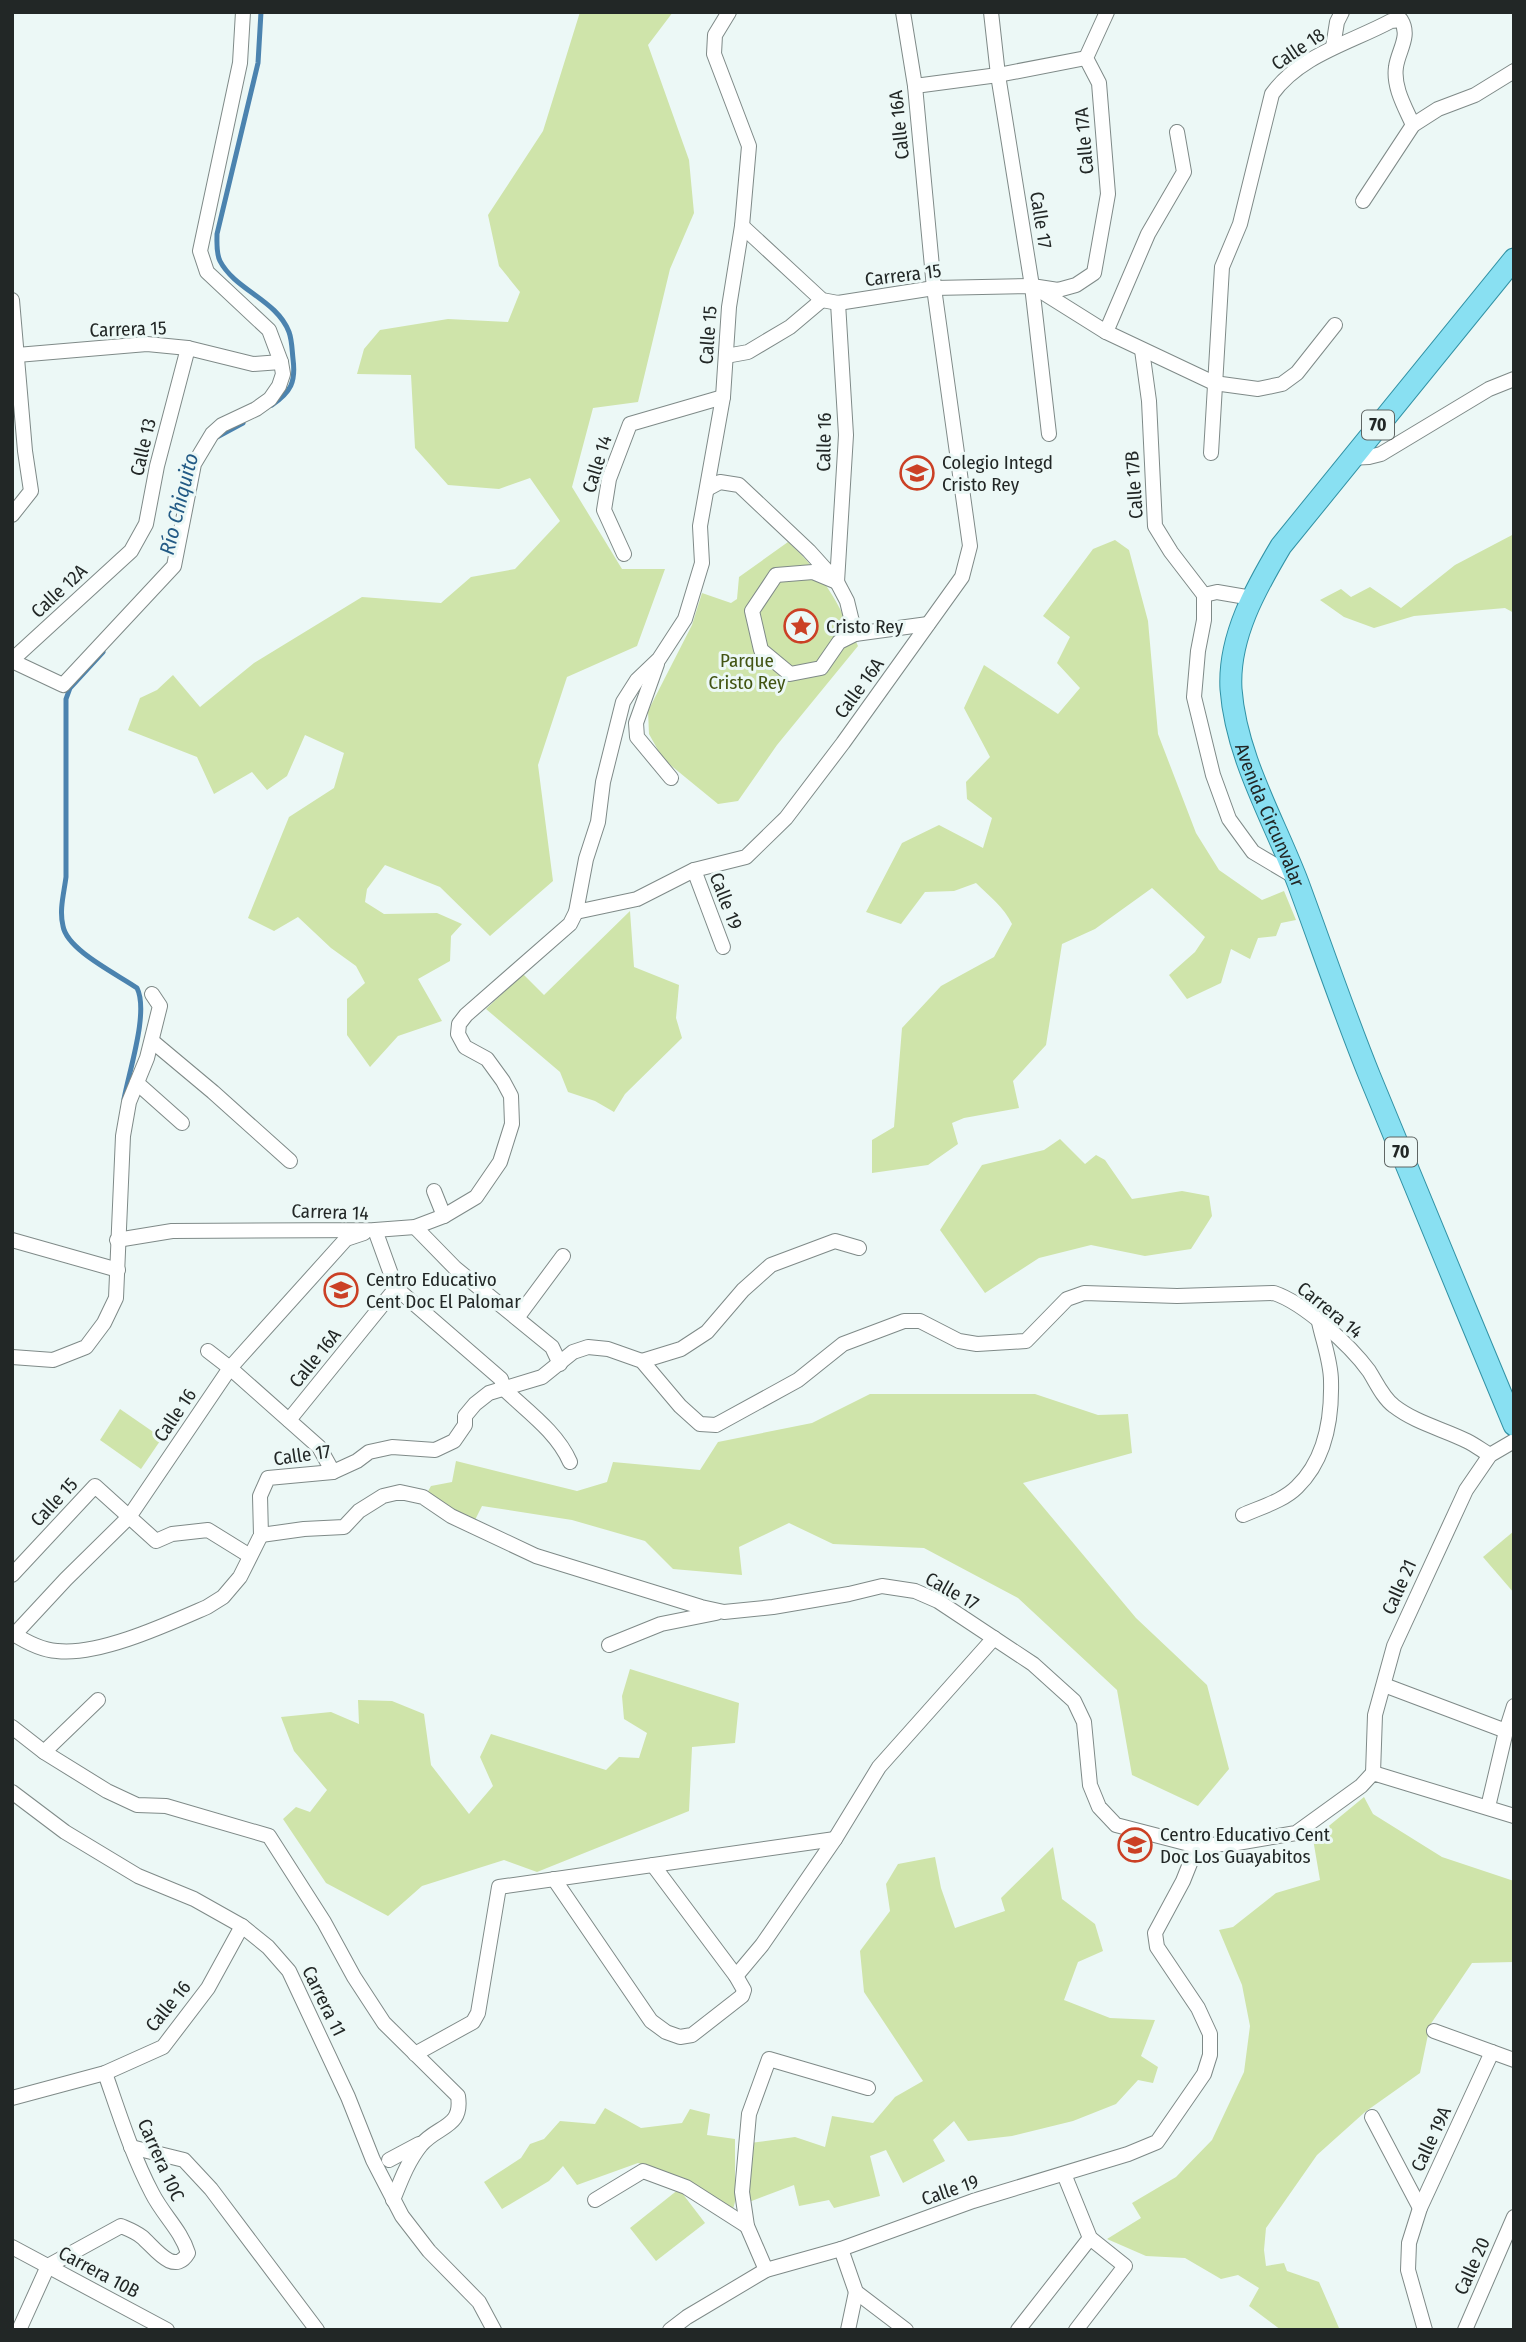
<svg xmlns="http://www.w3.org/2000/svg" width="1526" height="2342" font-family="'Fira Sans Condensed',sans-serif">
	<rect width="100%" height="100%" fill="#ecf8f6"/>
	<g fill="#cfe4aa">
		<polygon points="580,12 673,12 648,45 689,160 694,213 670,269 638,402 593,408 572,487 622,569 665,569 637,646 567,677 538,765 553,881 490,936 440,887 385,865 367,889 365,902 384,914 437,913 462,924 451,936 450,961 418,979 442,1021 398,1036 370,1067 347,1035 347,999 365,983 356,966 331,948 298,917 274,931 248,918 289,817 334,788 344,753 305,735 287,776 267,790 252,772 214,794 197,757 128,730 140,698 157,690 173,675 200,707 254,663 362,597 441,603 471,577 515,569 560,521 530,478 499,489 448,485 415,448 411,375 357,374 364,349 380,330 448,319 508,322 520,292 499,266 488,215 543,131"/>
		<polygon points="1514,534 1514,613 1505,608 1414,616 1374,628 1344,617 1320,600 1341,589 1351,597 1370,587 1401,608 1455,565"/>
		<path d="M1115 540 1129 550 1148 621 1158 734 1196 833 1219 870 1262 900 1284 891 1296 920 1281 923 1276 936 1258 938 1250 959 1231 949 1221 983 1187 999 1169 975 1195 952 1205 937 1152 888 1095 929 1062 944 1046 1045 1013 1081 1019 1108 964 1118 952 1123 958 1144 928 1165 872 1173V1140L894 1127 902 1028 941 986 994 957 1012 924C1004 907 989 896 976 883L954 891 925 892 901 924 866 912 902 843 939 825 983 848 992 818 967 799 966 782 990 757 964 708 984 665 1058 714 1080 688 1057 663 1070 637 1043 616 1093 549Z"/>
		<path d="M788 542C823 573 839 604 858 646L777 745 738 801 718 804 663 759 649 734 648 711 692 625 702 593 731 603 737 599 739 577Z"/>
		<polygon points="630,911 634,967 679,985 676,1018 682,1038 625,1094 614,1112 595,1101 568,1092 560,1072 486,1009 523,974 544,995"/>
		<polygon points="1060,1139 1085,1164 1096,1155 1105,1160 1132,1199 1182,1191 1209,1196 1212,1216 1191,1249 1145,1256 1091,1245 1039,1258 985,1293 940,1230 982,1165 1044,1150"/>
		<polygon points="870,1394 1035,1394 1098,1415 1128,1414 1132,1453 1023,1483 1136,1618 1207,1685 1229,1769 1198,1806 1132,1775 1117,1690 1018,1598 924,1548 833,1544 789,1523 739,1547 742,1575 673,1569 645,1541 572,1520 482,1506 474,1522 427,1493 431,1486 452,1482 456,1461 577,1491 607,1482 613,1462 700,1470 718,1442 812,1423"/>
		<polygon points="120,1409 162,1438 141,1469 100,1440"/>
		<polygon points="1514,1531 1514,1593 1483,1557"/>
		<polygon points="630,1669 739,1703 735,1743 692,1747 689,1811 537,1872 504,1860 422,1886 388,1916 326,1883 283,1819 296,1807 310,1812 327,1790 294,1751 281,1717 331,1712 359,1724 358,1700 392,1701 424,1714 431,1765 469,1814 493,1786 480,1757 491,1734 606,1770 619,1757 639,1758 647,1733 624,1719 622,1696"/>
		<polygon points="1364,1797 1373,1814 1442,1857 1514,1881 1514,1962 1472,1963 1430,2025 1420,2073 1365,2112 1317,2155 1266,2228 1264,2250 1266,2266 1284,2263 1287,2271 1319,2282 1339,2328 1333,2330 1281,2330 1249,2306 1259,2288 1238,2275 1221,2279 1185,2258 1146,2256 1107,2239 1141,2218 1132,2203 1176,2177 1212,2140 1244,2072 1250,2026 1242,1985 1219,1930 1233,1927 1276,1893 1320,1880 1313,1839"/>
		<polygon points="1053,1847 1062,1899 1095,1924 1103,1951 1078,1962 1064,2000 1110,2018 1155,2020 1141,2056 1158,2067 1153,2083 1138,2080 1116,2104 1073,2121 1012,2136 968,2141 954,2121 933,2140 945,2161 903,2183 886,2150 870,2156 880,2196 834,2208 829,2200 799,2206 794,2185 749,2202 750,2143 795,2137 825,2147 832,2116 873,2123 895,2097 923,2081 864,1992 860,1951 890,1911 886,1884 898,1864 935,1857 941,1888 955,1928 1005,1911 1001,1898"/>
		<polygon points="605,2108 641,2128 682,2123 690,2109 710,2114 707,2135 735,2139 735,2202 733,2209 691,2182 638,2163 577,2185 563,2166 549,2181 502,2209 484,2182 521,2158 530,2144 544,2139 560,2121 595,2124"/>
		<polygon points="679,2189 705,2223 656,2261 630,2228"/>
	</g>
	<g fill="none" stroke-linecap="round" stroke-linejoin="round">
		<g stroke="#4b83af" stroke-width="5">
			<path d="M261 12 258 63 217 234C217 243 216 253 220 261 235 290 277 300 289 332 292 340 292 350 293 359 296 382 291 392 272 405"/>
			<polyline points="217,437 243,423"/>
			<path d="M103 652 70 688 66 699V877C64 893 59 910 63 926 67 950 117 974 137 988 149 1012 129 1071 124 1099"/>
		</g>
		<defs>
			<g id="street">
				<polyline points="991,12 998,75 1032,286 1049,434"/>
				<polyline points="1333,47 1337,22 1342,12"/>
				<polyline points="915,86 998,75 1086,58"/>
				<polyline points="1363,201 1413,125 1438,109 1475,95 1514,71"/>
				<polyline points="742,226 822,300 838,303 934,288 1032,286 1058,290 1076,285 1094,273 1108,194 1099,83 1086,58 1107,12"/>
				<polyline points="1039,290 1106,332 1214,383 1258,389 1282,384 1297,373 1335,325"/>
				<polyline points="12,300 25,451 31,491 12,515"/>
				<polyline points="1106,332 1148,234 1184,172 1177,132"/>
				<polyline points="1142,350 1149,401 1155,526 1171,552 1204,595"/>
				<polyline points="17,355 147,344 188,348 253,364 281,362"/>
				<polyline points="726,356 748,352 790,327 822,300"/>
				<path d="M1211 453 1222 267 1240 224 1272 94C1300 55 1350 43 1391 21L1401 20C1411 36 1398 51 1396 67 1393 87 1405 107 1413 125"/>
				<polyline points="1350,458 1369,457 1381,454 1489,389 1514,379"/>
				<polyline points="707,489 720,482 739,485 809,551 837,582 847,601 855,634"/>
				<polyline points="624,554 604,510 609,479 630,424 723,397"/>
				<polyline points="837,582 813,572 776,575 752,611 761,650 790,674 821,668 839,642 855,634 928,624"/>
				<polyline points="837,582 846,435 838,303"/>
				<polyline points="1204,595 1204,620 1198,651 1194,697 1213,775 1229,819 1253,852 1295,877"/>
				<polyline points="1204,595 1217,592 1252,598"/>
				<polyline points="12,660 131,551 146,524 157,466 188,348"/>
				<polyline points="12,661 63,685 174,566 194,464 212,434 222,425 256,409 270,399 279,386 283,374 281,362 269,330 207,272 200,251 240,63 243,12"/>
				<polyline points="657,664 636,723 637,737 671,778"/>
				<polyline points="694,870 723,947"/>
				<polyline points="576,912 637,899 694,870 746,857 786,818 843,743 962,577 970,546 934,288 915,86 903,12"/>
				<polyline points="152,1041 213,1092 290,1161"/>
				<polyline points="137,1083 182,1123"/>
				<polyline points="434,1191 444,1216"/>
				<polyline points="415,1227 455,1268 552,1347 560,1364"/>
				<path d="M375 1230 396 1288 501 1379 504 1389C527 1411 557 1432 570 1462"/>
				<polyline points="12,1240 118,1270"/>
				<polyline points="117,1240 172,1231 375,1230 415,1227 444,1216 476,1197 500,1162 512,1124 511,1096 503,1081 487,1059 465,1047 458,1034 459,1024 466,1015 570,924 576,912 586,859 598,822 603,782 623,702 637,680 659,659 685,619 702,563 700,526 723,397 729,307 742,226 749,146 714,54 715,35 729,12"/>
				<polyline points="517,1318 563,1256"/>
				<polyline points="208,1351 230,1368 319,1447 333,1472"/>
				<polyline points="12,1357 53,1360 86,1347 104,1323 116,1298 123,1136 129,1102 147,1058 160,1006 152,994"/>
				<polyline points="642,1361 681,1349 707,1332 743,1290 771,1265 835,1241 859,1248"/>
				<polyline points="289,1420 396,1288"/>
				<path d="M1243 1515C1261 1507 1283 1501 1297 1487 1325 1460 1332 1419 1331 1381 1331 1362 1323 1341 1319 1322"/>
				<polyline points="261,1535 304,1529 344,1527 359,1511 383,1496 400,1492 423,1497 451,1516 536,1556 701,1607 724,1612 773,1607 849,1594 882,1586 915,1591 938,1601 1033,1664 1074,1701 1084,1722 1090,1785 1099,1807 1116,1825 1197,1846 1237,1843 1296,1833 1361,1786 1373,1773 1514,1816"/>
				<polyline points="12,1575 95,1486 156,1541 172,1534 208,1530 250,1556"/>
				<path d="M12 1633C26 1642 41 1650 57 1651 99 1656 168 1624 207 1607L223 1597 240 1577 261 1535 260 1496 268 1478 333 1472 357 1461 369 1452 392 1447 435 1450 454 1441 465 1425V1416L475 1404 489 1393 542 1377 573 1352 588 1347 608 1349 642 1361 680 1406 700 1424 716 1425 798 1380 843 1344 904 1321H920L959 1341 977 1344 1026 1341 1067 1299 1084 1293 1177 1296 1274 1293C1304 1303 1350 1345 1369 1371 1376 1382 1383 1398 1394 1406 1416 1423 1443 1429 1467 1441 1475 1445 1483 1451 1490 1455"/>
				<polyline points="14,1635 66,1579 129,1517 230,1368 346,1239 364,1233"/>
				<polyline points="609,1645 661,1624 716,1613"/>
				<polyline points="1384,1685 1506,1731"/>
				<path d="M12 1727 44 1752 107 1791 137 1805 166 1806 269 1836 324 1922 354 1977 384 2023 458 2096C463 2128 438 2125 421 2145 408 2161 401 2180 393 2200"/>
				<polyline points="44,1752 98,1700"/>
				<polyline points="1373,1773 1375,1715 1394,1646 1466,1490 1490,1455 1514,1441"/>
				<polyline points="12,1792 65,1832 138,1876 194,1899 242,1926 268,1947 289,1971 348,2097 373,2160 402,2216 429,2251 479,2302 494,2330"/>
				<polyline points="1488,1807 1506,1731 1514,1706"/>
				<polyline points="554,1879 651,2021 666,2032 680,2037 692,2035 742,1996 744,1990 736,1976 653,1865"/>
				<polyline points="736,1976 762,1945 835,1839 879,1767 994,1638"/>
				<polyline points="1434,2031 1514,2060"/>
				<polyline points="415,2054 473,2022 478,2013 499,1887 835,1839"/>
				<polyline points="12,2098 105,2073 163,2047 208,1988 242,1926"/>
				<polyline points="1372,2117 1420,2208"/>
				<polyline points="131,2147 184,2160 211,2189 317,2330"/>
				<polyline points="389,2160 419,2144"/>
				<polyline points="1064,2174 1090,2238 1125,2266 1076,2330"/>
				<polyline points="595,2200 643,2171 686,2187 747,2226"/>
				<polyline points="12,2247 167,2330"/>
				<polyline points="841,2249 856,2292 906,2330"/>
				<polyline points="766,2270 747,2226 742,2192 749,2114 769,2059 868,2088"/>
				<path d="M19 2330 48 2266 121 2226C128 2229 136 2232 142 2237 154 2247 174 2277 188 2253 181 2230 163 2215 152 2193 132 2155 119 2113 105 2073"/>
				<polyline points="670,2330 687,2317 766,2270 841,2249 973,2201 1128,2154 1157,2142 1204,2074 1210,2055 1210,2034 1198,2008 1157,1947 1155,1933 1183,1881 1197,1846"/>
				<polyline points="848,2330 856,2292"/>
				<polyline points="1018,2330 1090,2238"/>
				<polyline points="1425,2330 1408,2270 1409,2243 1420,2208 1492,2052"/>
				<polyline points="1465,2330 1514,2217"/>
			</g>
			<g id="primary">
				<path id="s1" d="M1514 259 1281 546C1256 588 1228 637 1231 689 1236 757 1274 820 1298 883 1322 948 1344 1013 1370 1077 1417 1193 1466 1309 1514 1425"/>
			</g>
		</defs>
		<use href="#street" stroke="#7f8a88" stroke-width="16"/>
		<use href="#primary" stroke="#3292a5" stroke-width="23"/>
		<use href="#street" stroke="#fff" stroke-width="14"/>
		<use href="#primary" stroke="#89e0f2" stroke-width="21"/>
	</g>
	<defs>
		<symbol id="school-ring" viewBox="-11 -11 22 22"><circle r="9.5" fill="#ecf8f6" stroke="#cb4025" stroke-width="1.5"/><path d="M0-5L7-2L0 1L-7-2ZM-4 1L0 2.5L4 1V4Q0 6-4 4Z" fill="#cb4025"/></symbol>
		<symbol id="sight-ring" viewBox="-11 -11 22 22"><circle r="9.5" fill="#ecf8f6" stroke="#cb4025" stroke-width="1.5"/><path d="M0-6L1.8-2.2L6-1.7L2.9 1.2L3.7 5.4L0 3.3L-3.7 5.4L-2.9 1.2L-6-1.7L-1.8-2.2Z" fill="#cb4025"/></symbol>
	</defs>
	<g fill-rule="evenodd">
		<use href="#school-ring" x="898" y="454" width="38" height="38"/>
		<use href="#sight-ring" x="782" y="607" width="38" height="38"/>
		<use href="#school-ring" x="322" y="1271" width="38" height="38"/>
		<use href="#school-ring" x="1116" y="1826" width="38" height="38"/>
	</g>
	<g text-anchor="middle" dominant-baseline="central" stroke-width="6" stroke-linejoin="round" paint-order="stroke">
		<g fill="#ecf8f6" stroke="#5f6664" stroke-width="2">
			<rect x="1362" y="410.5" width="32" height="29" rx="5"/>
			<rect x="1385" y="1137.5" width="32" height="29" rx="5"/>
		</g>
		<g font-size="18" font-weight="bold" fill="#222726">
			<text x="1378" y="425">70</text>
			<text x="1401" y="1152">70</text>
		</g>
		<g font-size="19" fill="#222726" stroke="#ecf8f6">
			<text transform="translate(1298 49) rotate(-34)">Calle 18</text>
			<text transform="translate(899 125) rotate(-96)">Calle 16A</text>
			<text transform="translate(1084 141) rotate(-95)">Calle 17A</text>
			<text transform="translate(1041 220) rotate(81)">Calle 17</text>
			<text transform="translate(903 275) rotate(-7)">Carrera 15</text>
			<text transform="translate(128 329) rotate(-2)">Carrera 15</text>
			<text transform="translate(708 335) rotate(-86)">Calle 15</text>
			<text transform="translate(824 442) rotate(-89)">Calle 16</text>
			<text transform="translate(143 447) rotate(-77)">Calle 13</text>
			<text transform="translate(597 464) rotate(-73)">Calle 14</text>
			<text transform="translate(1134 485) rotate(-94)">Calle 17B</text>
			<text transform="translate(59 591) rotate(-43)">Calle 12A</text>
			<text transform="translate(859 688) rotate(-54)">Calle 16A</text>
			<text stroke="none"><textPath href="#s1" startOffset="656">Avenida Circunvalar</textPath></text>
			<text transform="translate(726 901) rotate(69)">Calle 19</text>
			<text transform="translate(330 1212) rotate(2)">Carrera 14</text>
			<text transform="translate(1330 1310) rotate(39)">Carrera 14</text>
			<text transform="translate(315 1358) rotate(-51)">Calle 16A</text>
			<text transform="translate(175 1415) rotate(-56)">Calle 16</text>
			<text transform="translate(302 1455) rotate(-8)">Calle 17</text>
			<text transform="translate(54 1502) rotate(-47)">Calle 15</text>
			<text transform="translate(1399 1587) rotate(-66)">Calle 21</text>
			<text transform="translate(952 1591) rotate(29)">Calle 17</text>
			<text transform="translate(324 2001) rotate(64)">Carrera 11</text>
			<text transform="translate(168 2006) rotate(-51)">Calle 16</text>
			<text transform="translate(1431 2139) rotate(-65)">Calle 19A</text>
			<text transform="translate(161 2160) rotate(66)">Carrera 10C</text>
			<text transform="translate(950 2190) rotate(-19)">Calle 19</text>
			<text transform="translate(1472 2266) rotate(-66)">Calle 20</text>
			<text transform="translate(99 2272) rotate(28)">Carrera 10B</text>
		</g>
		<g font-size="19" fill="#222726" stroke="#ecf8f6" text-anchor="start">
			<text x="942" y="462">Colegio Integd<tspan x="942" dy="22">Cristo Rey</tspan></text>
			<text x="826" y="626">Cristo Rey</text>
			<text x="366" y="1279">Centro Educativo<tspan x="366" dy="22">Cent Doc El Palomar</tspan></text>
			<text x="1160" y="1834">Centro Educativo Cent<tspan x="1160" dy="22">Doc Los Guayabitos</tspan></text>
		</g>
		<g font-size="19" fill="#425413" stroke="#ecf8f6">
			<text x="747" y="660">Parque<tspan x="747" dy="22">Cristo Rey</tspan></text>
		</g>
		<g font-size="21" font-style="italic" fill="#235a85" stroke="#ecf8f6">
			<text transform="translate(179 504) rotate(-76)">Río Chiquito</text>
		</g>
	</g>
	<rect width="1526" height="2342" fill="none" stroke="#222726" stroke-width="28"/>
</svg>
